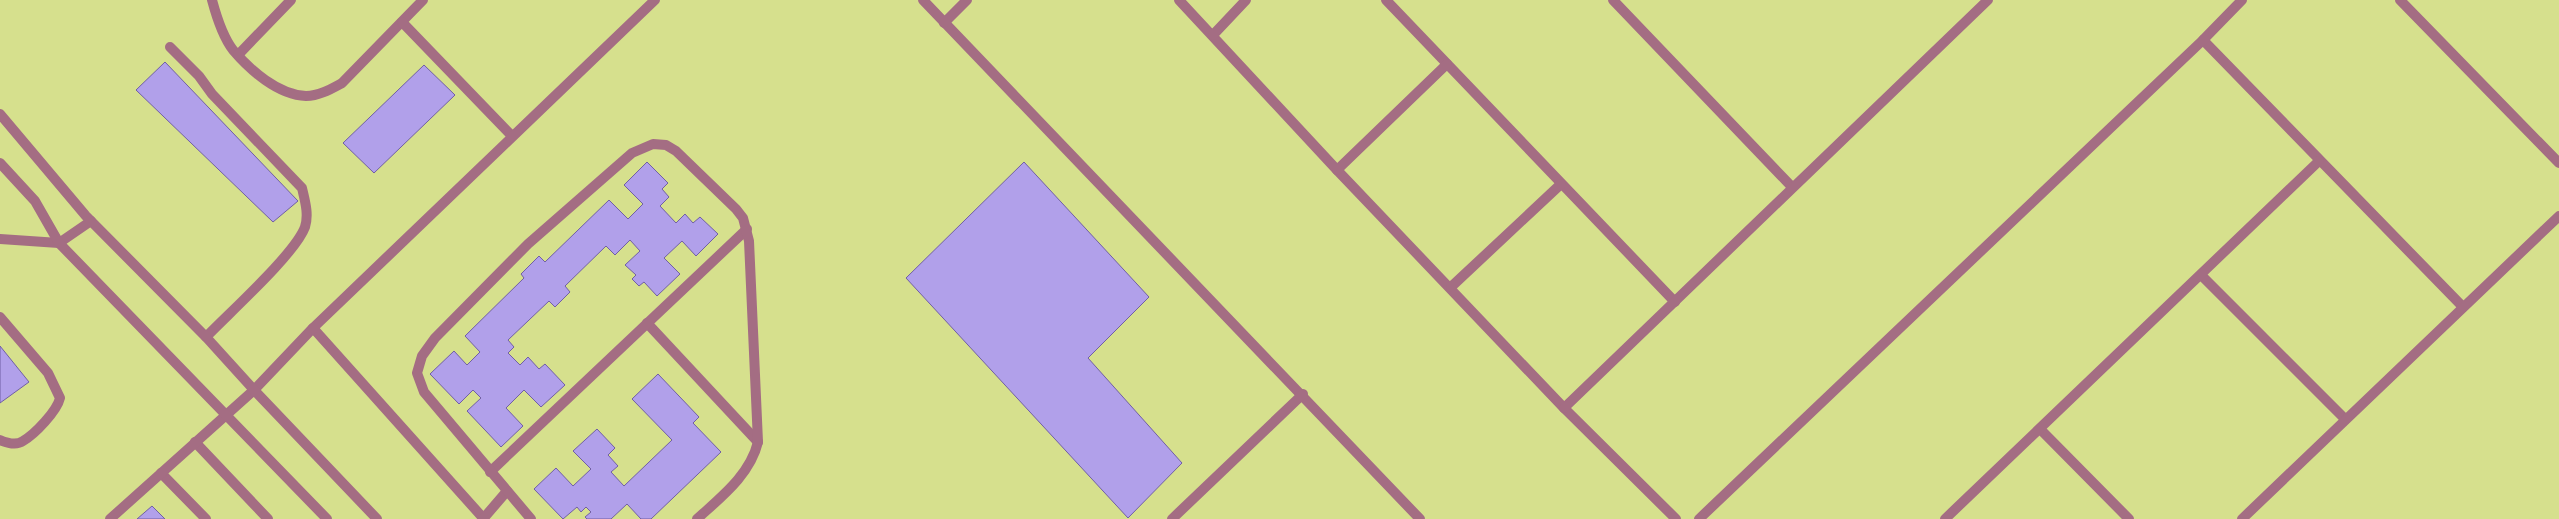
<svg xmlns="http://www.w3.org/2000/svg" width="2559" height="519" font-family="'Work Sans',sans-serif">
	<rect width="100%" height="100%" fill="#d6e08d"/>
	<g fill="#b1a0ea" stroke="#715fa4">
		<polygon points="165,62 298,201 273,222 136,90"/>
		<polygon points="424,65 455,95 374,173 343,143"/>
		<polygon points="647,162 668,183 662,189 669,197 660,206 676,223 685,214 693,223 700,217 718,234 696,256 682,241 664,258 680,274 657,296 644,282 639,286 632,279 636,275 625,265 640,251 630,240 615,255 606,246 565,286 570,292 555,307 549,301 508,340 514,347 508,353 520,365 528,357 539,369 545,364 565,385 541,407 524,390 506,408 523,426 501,447 467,411 481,398 473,390 459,404 430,374 454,351 467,365 480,352 465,336 524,278 521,274 539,256 545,262 609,200 628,219 643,204 624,185"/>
		<polygon points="1024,162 1149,297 1088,358 1182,463 1128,518 906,278"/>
		<polygon points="0,346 29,382 0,403"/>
		<polygon points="658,374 699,417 693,423 721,452 651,519 641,519 627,504 611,519 587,519 585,517 591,512 586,507 581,512 577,507 563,519 534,489 556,468 573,486 591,469 573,451 597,429 615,448 608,455 618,466 611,472 624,486 672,440 632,399"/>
		<polygon points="152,506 165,519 137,519"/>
	</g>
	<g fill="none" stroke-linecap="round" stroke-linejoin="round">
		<g stroke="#a46d83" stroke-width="10">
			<path d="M212 0C216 15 223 37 233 50 250 70 278 95 306 96 319 96 331 89 342 83L423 0"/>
			<polyline points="923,0 1420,519"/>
			<polyline points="1179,0 1337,170 1564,408 1676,519"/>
			<polyline points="1386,0 1675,302"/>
			<polyline points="1613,0 1792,187"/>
			<polyline points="2400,0 2559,163"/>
			<polyline points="402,22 512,136"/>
			<polyline points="944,23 967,0"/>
			<polyline points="1213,35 1246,0"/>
			<polyline points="2203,40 2463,307"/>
			<path d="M170 47 199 76 212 94 302 188C305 201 309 214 305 227 295 254 229 313 206 337"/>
			<polyline points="238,55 291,0"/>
			<polyline points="1337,170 1447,64"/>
			<polyline points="0,239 59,243 91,221"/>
			<polyline points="2201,275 2345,419"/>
			<polyline points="1451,287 1561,184"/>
			<path d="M0 317 48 373 60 398C57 411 35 434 23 441 16 446 7 443 0 440"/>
			<polyline points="647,323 758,442"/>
			<polyline points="313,328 484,519"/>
			<polyline points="1564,408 1988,0"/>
			<polyline points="2040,429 2129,519"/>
			<polyline points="195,442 268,519"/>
			<polyline points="490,472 747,229"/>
			<polyline points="161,473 206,519"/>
			<polyline points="110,519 254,390 313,328 655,0"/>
			<polyline points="483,519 507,491"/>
			<path d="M531 519 424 392 417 373 422 356 435 338 528 244 632 153 653 144 666 145 676 151 736 209 743 218 749 241 758 442C750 475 721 497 697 519"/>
			<polyline points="1172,519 1303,394"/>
			<polyline points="1699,519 2203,40 2242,0"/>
			<polyline points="1945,519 2319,161"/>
			<polyline points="2242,519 2559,216"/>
		</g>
		<g stroke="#a46d83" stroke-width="10">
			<polyline points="0,114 86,216 206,337 254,390 377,519"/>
			<polyline points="0,163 35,201 59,243 327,519"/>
		</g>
	</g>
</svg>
